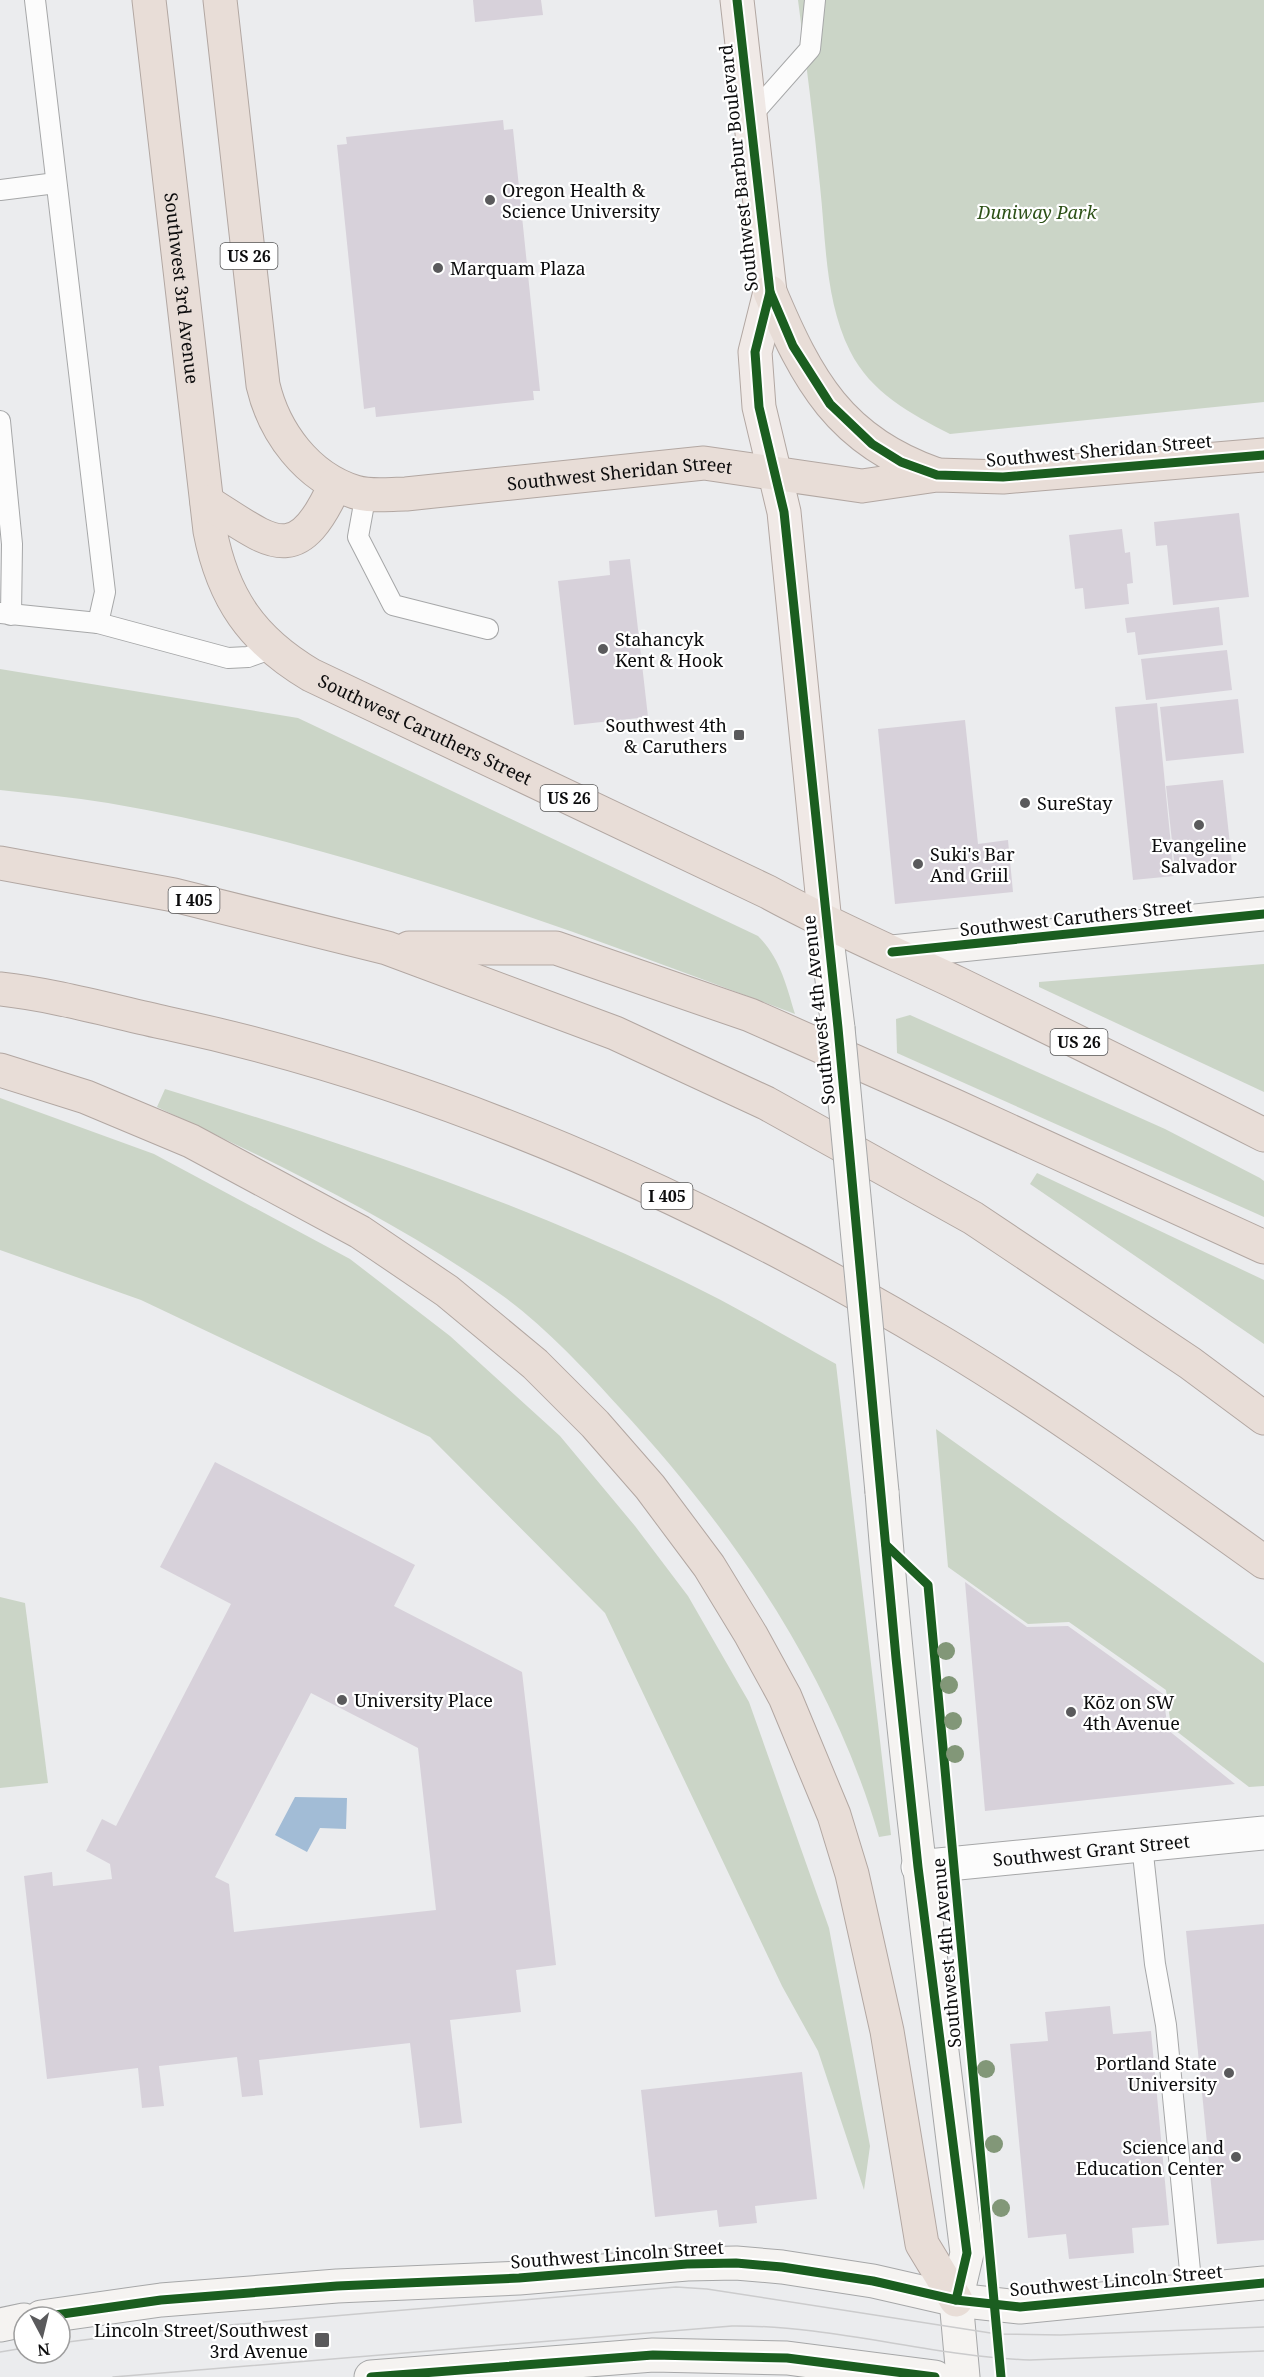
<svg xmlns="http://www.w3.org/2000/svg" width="1264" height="2377" font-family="'Noto Serif',serif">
	<rect width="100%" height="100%" fill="#ebecee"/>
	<g fill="#cbd5c7">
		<path d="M798 0H1264V402L950 434C911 414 871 393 850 351 825 301 826 241 820 186 814 124 806 62 798 0Z"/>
		<path d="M0 669 298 718 758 936C780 958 786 984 795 1014 571 930 345 844 108 803 72 797 36 794 0 790Z"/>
		<polygon points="1264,964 1264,1092 1039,987 1039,982"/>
		<polygon points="910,1015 1165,1129 1260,1178 1264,1181 1264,1217 897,1053 896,1019"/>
		<path d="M165 1089C349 1145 532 1205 705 1292 749 1314 792 1340 836 1364L891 1835 879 1837C832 1674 733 1530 619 1407 587 1371 542 1324 503 1296 396 1220 276 1163 157 1107Z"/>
		<polygon points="0,1098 154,1154 350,1259 450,1336 560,1436 635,1526 688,1596 749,1702 829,1928 870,2146 864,2190 818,2051 782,1986 605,1613 430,1437 141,1300 0,1250"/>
		<polygon points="1037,1173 1264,1280 1264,1344 1030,1184"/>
		<polygon points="936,1429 1264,1663 1264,1786 1249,1787 1171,1727 1166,1690 1069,1622 1028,1624 948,1567"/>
		<polygon points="0,1597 25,1603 48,1783 0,1788"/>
	</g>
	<polygon fill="#a2bcd6" points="295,1797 347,1798 346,1829 320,1828 307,1852 275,1835"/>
	<g fill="#d7d1da" fill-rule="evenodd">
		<polygon points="473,0 541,0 543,15 475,22"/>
		<polygon points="503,120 504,130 513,129 540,391 533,391 534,400 376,417 375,407 364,409 337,145 347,144 346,137"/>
		<polygon points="1239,513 1249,597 1173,605 1167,545 1156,546 1154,522"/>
		<polygon points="1122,529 1125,553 1130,552 1133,583 1127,584 1129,604 1085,609 1083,588 1075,589 1069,535"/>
		<polygon points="630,559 648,717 574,725 558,581 610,575 609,561"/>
		<polygon points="1219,607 1223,645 1138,655 1135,632 1127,633 1125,618"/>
		<polygon points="1227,650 1232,690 1146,700 1141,659"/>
		<polygon points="1238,699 1244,753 1166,761 1160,707"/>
		<polygon points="1157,703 1174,876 1133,880 1115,707"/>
		<polygon points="965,720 978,844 1008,840 1013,892 895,904 878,729"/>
		<polygon points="1223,780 1232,863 1175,869 1166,786"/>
		<path d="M215 1462 415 1565 394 1606 522 1672 556 1965 516 1970 521 2012 450 2020 462 2123 420 2128 410 2043 259 2060 263 2095 242 2097 237 2057 159 2066 164 2106 142 2108 138 2068 47 2079 24 1876 52 1872 53 1886 112 1879 110 1864 86 1851 102 1819 116 1826 231 1604 160 1567ZM311 1693 418 1748 436 1910 234 1932 229 1884 215 1877Z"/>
		<polygon points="965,1582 1027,1627 1068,1626 1163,1694 1168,1730 1235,1784 985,1811"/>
		<polygon points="1264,1924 1264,2240 1217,2244 1186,1931"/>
		<polygon points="1110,2006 1113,2034 1151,2031 1169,2225 1132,2228 1134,2253 1069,2259 1066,2234 1028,2238 1010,2044 1048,2041 1045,2012"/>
		<polygon points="802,2072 817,2199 755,2206 757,2223 719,2227 717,2210 655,2217 641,2090"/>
	</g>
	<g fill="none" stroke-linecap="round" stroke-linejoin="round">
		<defs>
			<g id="lane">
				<polyline points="35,0 105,592 98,623"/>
				<polyline points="749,118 810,49 815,0"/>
				<polyline points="0,190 56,183"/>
				<polyline points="0,421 12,544 11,615"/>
				<polyline points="366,493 358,537 393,605 488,629"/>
				<polyline points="0,613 98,623 228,658 248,657 273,648"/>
				<polyline points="1142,1845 1155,1964 1166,2025 1192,2291"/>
			</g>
			<g id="street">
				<path id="s1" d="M918 1867 1264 1833"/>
			</g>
			<g id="secondary">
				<polyline points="825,923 838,1028"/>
				<polyline points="892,952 1264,914"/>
				<path d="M882 1492C902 1747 936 2000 967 2253L956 2300 963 2377"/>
				<polyline points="41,2317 161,2300 337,2286 519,2278 687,2264 736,2263 782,2267 873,2281 956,2300 1020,2307 1264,2283"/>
				<polyline points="0,2325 24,2320"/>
				<polyline points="371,2377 653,2355 787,2358 935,2377"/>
			</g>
			<polyline id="primary" points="737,0 770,292 755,352 759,407 784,512 825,923"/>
			<g id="highway">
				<path id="s2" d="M149 0 210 531C223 598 252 640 311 675L768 892C830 926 894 953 957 983 1060 1033 1162 1083 1264 1135"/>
				<path id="s3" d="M220 0 263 385C274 432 307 477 355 492 371 497 390 494 406 494L704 463 862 486 937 475 1003 477 1264 455"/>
				<path d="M770 292C807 380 840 441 935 474"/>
				<path d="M207 502C271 542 296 571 335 485"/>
				<polyline points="0,863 174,895 387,948 615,1033 766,1103 973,1218 1190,1363 1264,1418"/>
				<polyline points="409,948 556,948 750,1015 953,1105 1264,1247"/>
				<path d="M0 989C55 995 111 1011 166 1023 442 1082 702 1199 944 1344 1054 1410 1159 1487 1264 1562"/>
				<polyline points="0,1070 86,1097 191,1141 360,1232 447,1291 535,1364 595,1424 650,1487 709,1566 751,1635 785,1697 834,1815 852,1874 887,2031 922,2244 956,2300"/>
			</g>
		</defs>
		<use href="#lane" stroke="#a6a7a8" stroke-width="22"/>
		<use href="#street" stroke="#a6a7a8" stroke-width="35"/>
		<use href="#secondary" stroke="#a6a7a8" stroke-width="35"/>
		<use href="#primary" stroke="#b2a7a2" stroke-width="35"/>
		<use href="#highway" stroke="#b2a7a2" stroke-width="35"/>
		<use href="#lane" stroke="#fcfcfc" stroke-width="20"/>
		<use href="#street" stroke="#fcfcfc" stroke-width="33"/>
		<use href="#secondary" stroke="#f5f3f1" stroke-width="33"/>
		<use href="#primary" stroke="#f0e9e6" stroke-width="33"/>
		<use href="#highway" stroke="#e8ddd7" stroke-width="33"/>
		<g stroke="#cbcbcc" stroke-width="1.5">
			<polyline points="60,2343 146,2332 676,2287 707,2289 997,2334 1060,2335 1264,2327"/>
			<polyline points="0,2352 24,2348"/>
			<path d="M113 2377 732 2326C832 2325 930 2356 1030 2360L1264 2351"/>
		</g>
		<defs>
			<polyline id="secondary-bridge" points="838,1028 882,1492"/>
		</defs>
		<use href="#secondary-bridge" stroke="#a6a7a8" stroke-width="35" stroke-linecap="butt"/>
		<use href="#secondary-bridge" stroke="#f5f3f1" stroke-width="33"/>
		<defs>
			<g id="cycleway">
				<polyline points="737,0 770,292 755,352 759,407 784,512 838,1028 896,1658 918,1867 967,2253 956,2300"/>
				<polyline points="770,292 793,346 830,404 872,444 901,462 937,475 1003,477 1264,455"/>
				<polyline points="892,952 1264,914"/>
				<polyline points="886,1545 928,1585 1001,2377"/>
				<polyline points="41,2317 161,2300 337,2286 519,2278 687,2264 736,2263 782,2267 873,2281 956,2300 1020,2307 1264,2283"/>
				<polyline points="371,2377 653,2355 787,2358 935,2377"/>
			</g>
		</defs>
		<use href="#cycleway" stroke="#fff" stroke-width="13"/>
		<use href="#cycleway" stroke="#1b5e20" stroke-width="9"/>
	</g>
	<g fill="#829778">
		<circle cx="946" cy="1651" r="9"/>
		<circle cx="949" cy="1685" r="9"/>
		<circle cx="953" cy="1721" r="9"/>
		<circle cx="955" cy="1754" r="9"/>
		<circle cx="986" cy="2069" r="9"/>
		<circle cx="994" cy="2144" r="9"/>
		<circle cx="1001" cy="2208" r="9"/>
	</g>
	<g fill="#5a5a5c" stroke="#fff" stroke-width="2">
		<circle cx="490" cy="200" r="6"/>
		<circle cx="438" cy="268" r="6"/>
		<circle cx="603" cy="649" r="6"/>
		<rect x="733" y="729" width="12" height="12" rx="3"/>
		<circle cx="1025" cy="803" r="6"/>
		<circle cx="1199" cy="825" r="6"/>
		<circle cx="918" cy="864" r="6"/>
		<circle cx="342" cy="1700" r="6"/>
		<circle cx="1071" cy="1712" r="6"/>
		<circle cx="1229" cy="2073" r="6"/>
		<circle cx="1236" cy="2157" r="6"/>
		<rect x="314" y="2332" width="16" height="16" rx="3"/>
	</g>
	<g text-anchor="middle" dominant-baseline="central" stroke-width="4.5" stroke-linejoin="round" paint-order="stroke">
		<g fill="#fff" stroke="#555556" stroke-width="1.5">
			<rect x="220.5" y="243" width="57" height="26" rx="4.5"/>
			<rect x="540.5" y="785" width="57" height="26" rx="4.5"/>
			<rect x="168.5" y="887" width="51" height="26" rx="4.5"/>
			<rect x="1050.5" y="1029" width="57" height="26" rx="4.5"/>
			<rect x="641.5" y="1183" width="51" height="26" rx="4.5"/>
		</g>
		<g font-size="16" font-weight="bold" fill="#0c0c0d">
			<text x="249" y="256">US 26</text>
			<text x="569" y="798">US 26</text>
			<text x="194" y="900">I 405</text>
			<text x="1079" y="1042">US 26</text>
			<text x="667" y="1196">I 405</text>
		</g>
		<g font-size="18" fill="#0c0c0d" stroke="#fff">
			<text transform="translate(738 168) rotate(-96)">Southwest Barbur Boulevard</text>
			<text stroke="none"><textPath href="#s2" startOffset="290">Southwest 3rd Avenue</textPath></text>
			<text transform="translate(1099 450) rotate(-5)">Southwest Sheridan Street</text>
			<text stroke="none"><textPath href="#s3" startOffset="801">Southwest Sheridan Street</textPath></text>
			<text stroke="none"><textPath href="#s2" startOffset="843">Southwest Caruthers Street</textPath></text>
			<text transform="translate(1076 917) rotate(-6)">Southwest Caruthers Street</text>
			<text transform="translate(818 1010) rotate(-96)">Southwest 4th Avenue</text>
			<text stroke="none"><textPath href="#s1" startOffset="174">Southwest Grant Street</textPath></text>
			<text transform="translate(946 1953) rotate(-95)">Southwest 4th Avenue</text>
			<text transform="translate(617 2254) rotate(-4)">Southwest Lincoln Street</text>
			<text transform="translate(1116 2280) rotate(-5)">Southwest Lincoln Street</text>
		</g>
		<g font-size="18" fill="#0c0c0d" stroke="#fff" text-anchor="start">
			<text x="502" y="190">Oregon Health &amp;<tspan x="502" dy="21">Science University</tspan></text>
			<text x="450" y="268">Marquam Plaza</text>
			<text x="615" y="639">Stahancyk<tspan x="615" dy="21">Kent &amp; Hook</tspan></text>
			<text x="727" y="725" text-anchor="end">Southwest 4th<tspan x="727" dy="21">&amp; Caruthers</tspan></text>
			<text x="1037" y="803">SureStay</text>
			<text x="1199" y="845" text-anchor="middle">Evangeline<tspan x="1199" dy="21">Salvador</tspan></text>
			<text x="930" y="854">Suki's Bar<tspan x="930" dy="21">And Griil</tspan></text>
			<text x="354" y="1700">University Place</text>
			<text x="1083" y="1702">Kōz on SW<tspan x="1083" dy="21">4th Avenue</tspan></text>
			<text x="1217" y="2063" text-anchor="end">Portland State<tspan x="1217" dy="21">University</tspan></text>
			<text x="1224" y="2147" text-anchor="end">Science and<tspan x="1224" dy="21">Education Center</tspan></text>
			<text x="308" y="2330" text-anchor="end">Lincoln Street/Southwest<tspan x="308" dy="21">3rd Avenue</tspan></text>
		</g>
		<g font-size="18" font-style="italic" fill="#2d5117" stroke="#fff">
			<text x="1037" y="212">Duniway Park</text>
		</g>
	</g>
	<g transform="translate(42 2335) rotate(173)"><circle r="28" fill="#ffffff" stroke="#9e9e9e" stroke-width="1.5"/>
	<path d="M0-4.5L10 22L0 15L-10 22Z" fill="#5a5a5c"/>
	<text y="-9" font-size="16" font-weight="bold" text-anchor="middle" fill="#0c0c0d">N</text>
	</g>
</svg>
